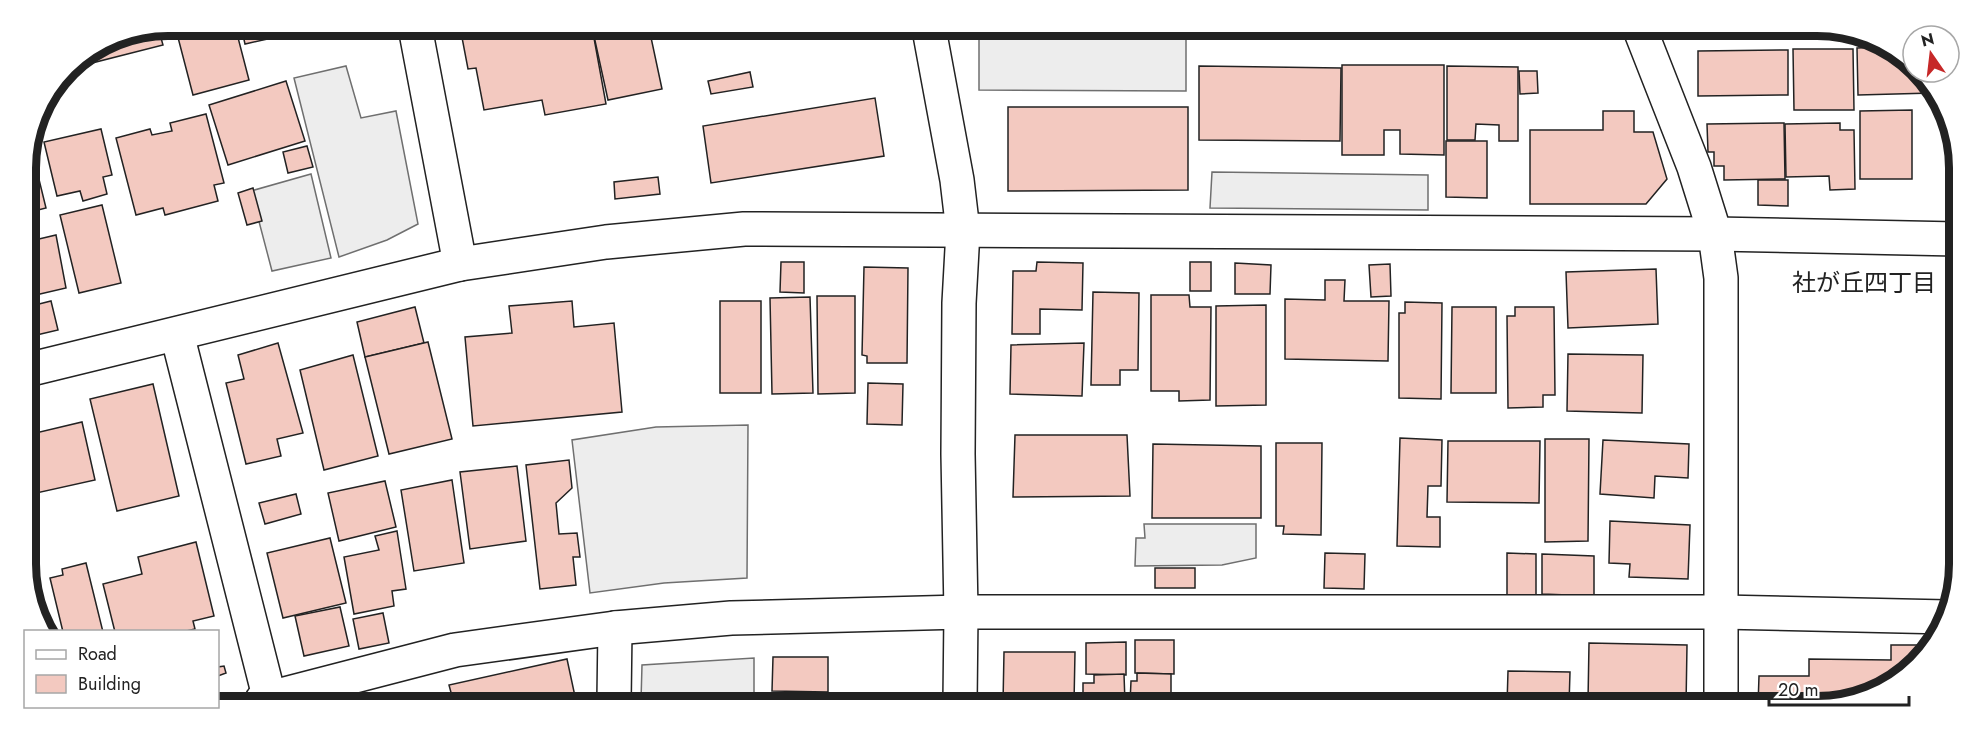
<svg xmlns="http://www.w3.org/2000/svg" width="1985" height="732" font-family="Jost,'Noto Sans JP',sans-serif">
	<rect width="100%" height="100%" fill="#fff"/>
	<g fill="#ededed" stroke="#6f6f6f" stroke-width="1.5">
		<polygon points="979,34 1186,35 1186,91 979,90"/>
		<polygon points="346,66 361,118 396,111 418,224 387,240 339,257 294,78"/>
		<polygon points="1212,172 1428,175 1428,210 1210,208"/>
		<polygon points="311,174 331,258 272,271 251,191"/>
		<polygon points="748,425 747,578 664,583 590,593 572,440 656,427"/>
		<polygon points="1144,524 1256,524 1256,558 1222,565 1135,566 1136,538 1145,538"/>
		<polygon points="754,658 754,702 641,701 642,665"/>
	</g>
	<g fill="#f3c9c0" stroke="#222" stroke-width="1.5">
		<polygon points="165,26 168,35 161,38 163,45 88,64 85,54 114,36"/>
		<polygon points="175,26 235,26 249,80 193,95"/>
		<polygon points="241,26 327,26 245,44"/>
		<polygon points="460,27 592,27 606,104 545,115 542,100 484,110 476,68 468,69"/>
		<polygon points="592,27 649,28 662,89 608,100"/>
		<polygon points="673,28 727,28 675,37"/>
		<polygon points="1883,47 1913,67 1913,72 1921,72 1924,74 1932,93 1858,95 1857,48"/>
		<polygon points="1793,49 1853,49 1854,110 1794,110"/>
		<polygon points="1788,50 1788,95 1698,96 1698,51"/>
		<polygon points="1342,65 1444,65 1444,155 1400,154 1400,130 1384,130 1384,155 1342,155"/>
		<polygon points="1199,66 1341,68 1340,141 1199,140"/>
		<polygon points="1447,66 1518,67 1518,141 1499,141 1499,125 1476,124 1475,140 1447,140"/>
		<polygon points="1519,71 1537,71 1538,93 1520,94"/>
		<polygon points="750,72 753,87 711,94 708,81"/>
		<polygon points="286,81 305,141 228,165 209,105"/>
		<polygon points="875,98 884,156 711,183 703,126"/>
		<polygon points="1008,107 1188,107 1188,190 1008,191"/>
		<polygon points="1912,110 1912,179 1860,179 1860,111"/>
		<polygon points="1603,111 1634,111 1634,132 1653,132 1667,179 1646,204 1530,204 1530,130 1603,130"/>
		<polygon points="206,114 224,183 214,185 218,201 165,215 163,208 136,215 116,138 150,129 152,135 172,131 170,123"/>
		<polygon points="1784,123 1785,179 1724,180 1724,166 1714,166 1714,152 1708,152 1707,124"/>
		<polygon points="1840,123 1840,130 1854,130 1855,189 1830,190 1829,176 1786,177 1785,124"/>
		<polygon points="101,129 112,175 103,177 107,194 83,201 80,191 57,196 44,142"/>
		<polygon points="1446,141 1487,141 1487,198 1446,197"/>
		<polygon points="1955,142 1958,149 1958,178 1956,178"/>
		<polygon points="307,146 313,167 288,173 283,152"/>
		<polygon points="33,155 46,208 26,213 26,158"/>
		<polygon points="658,177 660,194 615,199 614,182"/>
		<polygon points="1758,180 1788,180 1788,206 1758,205"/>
		<polygon points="253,188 262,221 247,225 238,193"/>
		<polygon points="102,205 121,283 79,293 60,215"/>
		<polygon points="56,235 66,288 27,297 26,242"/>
		<polygon points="781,262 804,262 804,293 780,292"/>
		<polygon points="1037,262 1083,263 1082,310 1040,309 1040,334 1012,334 1013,271 1036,271"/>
		<rect x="1190" y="262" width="21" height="29"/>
		<polygon points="1235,263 1271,265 1270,294 1235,294"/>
		<polygon points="1390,264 1391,296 1371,297 1369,265"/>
		<polygon points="864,267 908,268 907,363 867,363 867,356 862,355"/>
		<polygon points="1656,269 1658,324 1568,328 1566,272"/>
		<polygon points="1325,280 1345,280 1344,301 1389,301 1388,361 1285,359 1285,299 1325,300"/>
		<polygon points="1093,292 1139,293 1138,370 1120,370 1120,385 1091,385"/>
		<polygon points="1151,295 1189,295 1190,307 1211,307 1210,400 1179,401 1179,391 1151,391"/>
		<polygon points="817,296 855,296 855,393 818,394"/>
		<polygon points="810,297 813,393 772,394 770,298"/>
		<polygon points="51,301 58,330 28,337 27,307"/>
		<polygon points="572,301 574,327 614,323 622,412 473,426 465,337 512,333 509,306"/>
		<rect x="720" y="301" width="41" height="92"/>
		<polygon points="1405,302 1442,303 1441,399 1399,398 1399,313 1405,313"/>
		<polygon points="1266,305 1266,405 1216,406 1216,306"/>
		<polygon points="415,307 424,343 365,357 357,322"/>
		<polygon points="1452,307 1496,307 1496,393 1451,393"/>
		<polygon points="1515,307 1554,307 1555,395 1543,395 1543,407 1508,408 1507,316 1515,316"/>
		<polygon points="428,342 452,439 389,454 365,357"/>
		<polygon points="278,343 303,433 277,439 281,456 246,464 226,383 244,379 238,355"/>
		<polygon points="1084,343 1082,396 1010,394 1011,345"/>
		<polygon points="1568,354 1643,355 1642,413 1567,411"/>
		<polygon points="353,355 378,456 324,470 300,370"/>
		<polygon points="868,383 903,384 902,425 867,424"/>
		<polygon points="153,384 179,496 117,511 90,399"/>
		<polygon points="82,422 95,480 32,494 31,492 28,492 27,435"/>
		<polygon points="1015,435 1127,435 1130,496 1013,497"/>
		<polygon points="1400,438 1442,440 1441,486 1428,486 1427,517 1440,517 1440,547 1397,546"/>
		<polygon points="1545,439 1589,439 1588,541 1545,542"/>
		<polygon points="1603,440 1689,444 1688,478 1655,476 1654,498 1600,494"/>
		<polygon points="1448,441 1540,441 1539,503 1447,502"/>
		<polygon points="1276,443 1322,443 1321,535 1283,534 1284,526 1276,526"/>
		<polygon points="1153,444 1261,446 1261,518 1152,518"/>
		<polygon points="569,460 572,488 556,503 559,534 577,533 580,557 573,557 576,585 540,589 526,465"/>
		<polygon points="517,466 526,541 470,549 460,472"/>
		<polygon points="452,480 464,563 414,571 401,490"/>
		<polygon points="385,481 396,527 339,541 328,493"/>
		<polygon points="296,494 301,514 265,524 259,503"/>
		<polygon points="1610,521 1690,525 1688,579 1629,577 1630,564 1609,563"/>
		<polygon points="397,531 406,589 392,591 394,606 354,614 344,557 379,550 375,536"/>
		<polygon points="330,538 346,603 283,618 267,553"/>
		<polygon points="196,542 214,616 193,621 195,629 182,632 115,632 103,584 142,574 138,557"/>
		<polygon points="1325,553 1365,554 1364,589 1324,588"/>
		<polygon points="1507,553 1536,554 1536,596 1507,596"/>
		<polygon points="1542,554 1594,556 1594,596 1542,594"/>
		<polygon points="86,563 103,632 63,632 50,578 63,575 62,569"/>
		<rect x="1155" y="568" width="40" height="20"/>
		<polygon points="34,590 41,617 28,592"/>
		<polygon points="340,607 349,646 304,656 295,616"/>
		<polygon points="383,613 389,643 359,649 353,619"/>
		<polygon points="1135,640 1174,640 1174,674 1135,673"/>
		<polygon points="1126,642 1126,675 1086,674 1086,643"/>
		<polygon points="1589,643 1687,645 1686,706 1618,705 1618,701 1588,701"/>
		<polygon points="1891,645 1926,645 1903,677 1826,706 1758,706 1759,676 1809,676 1809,659 1891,660"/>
		<polygon points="1004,652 1075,652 1074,703 1003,703"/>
		<polygon points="773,657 828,657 828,692 772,691"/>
		<polygon points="567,659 576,701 453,700 449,685"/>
		<polygon points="224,666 226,673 218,676 218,667"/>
		<polygon points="1508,671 1570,672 1569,705 1507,705"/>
		<polygon points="1137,673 1171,674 1171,703 1130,703 1131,681 1137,681"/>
		<polygon points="1124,674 1125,703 1083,703 1083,683 1094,683 1094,675"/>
	</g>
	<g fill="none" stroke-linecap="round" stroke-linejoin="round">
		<defs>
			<g id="minor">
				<polyline points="415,27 460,264"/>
				<polyline points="929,29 957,180 963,231 959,303 958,454 961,612 960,703"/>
				<polyline points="1641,32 1694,167 1715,234 1721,278 1721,706"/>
				<polyline points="177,334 270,700"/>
				<polyline points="27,370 460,264 606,242 744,229 1715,234 1957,239"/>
				<polyline points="262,700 455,650 615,628 731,618 961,612 1721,612 1947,617"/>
				<polyline points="614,701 615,628"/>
			</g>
		</defs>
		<use href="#minor" stroke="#222" stroke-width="36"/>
		<use href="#minor" stroke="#fff" stroke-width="33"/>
	</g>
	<g text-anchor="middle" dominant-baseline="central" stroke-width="4.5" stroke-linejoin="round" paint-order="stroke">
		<g font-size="24" fill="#222" stroke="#fff">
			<text x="1864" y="282">社が丘四丁目</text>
		</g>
	</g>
	<path d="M0 0H1985V732H0ZM168 36H1817A132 132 0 0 1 1949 168V564A132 132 0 0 1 1817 696H168A132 132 0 0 1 36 564V168A132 132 0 0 1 168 36Z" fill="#fff" fill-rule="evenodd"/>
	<path fill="none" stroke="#222" stroke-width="8" d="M168 36H1817A132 132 0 0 1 1949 168V564A132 132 0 0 1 1817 696H168A132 132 0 0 1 36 564V168A132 132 0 0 1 168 36Z"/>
	<rect x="24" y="630" width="195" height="78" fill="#ffffff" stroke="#a7a7a7" stroke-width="1.5"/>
	<rect x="36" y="650" width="30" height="9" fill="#ffffff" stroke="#a7a7a7" stroke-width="1.5"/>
	<text x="78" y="660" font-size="18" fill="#222222">Road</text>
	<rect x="36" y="675" width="30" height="18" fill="#f3c9c0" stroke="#a7a7a7" stroke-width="1.5"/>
	<text x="78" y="690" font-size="18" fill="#222222">Building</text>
	<g transform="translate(1931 54) rotate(346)"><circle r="28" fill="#ffffff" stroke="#a7a7a7" stroke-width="1.5"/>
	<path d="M0-4.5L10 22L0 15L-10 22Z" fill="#c62828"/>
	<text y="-9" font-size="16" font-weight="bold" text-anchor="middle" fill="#222222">N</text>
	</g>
	<path d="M1769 696v9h140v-9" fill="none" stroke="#222222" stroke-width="3"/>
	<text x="1778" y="696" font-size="18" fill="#222222" stroke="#ffffff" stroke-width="4.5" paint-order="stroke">20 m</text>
</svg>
